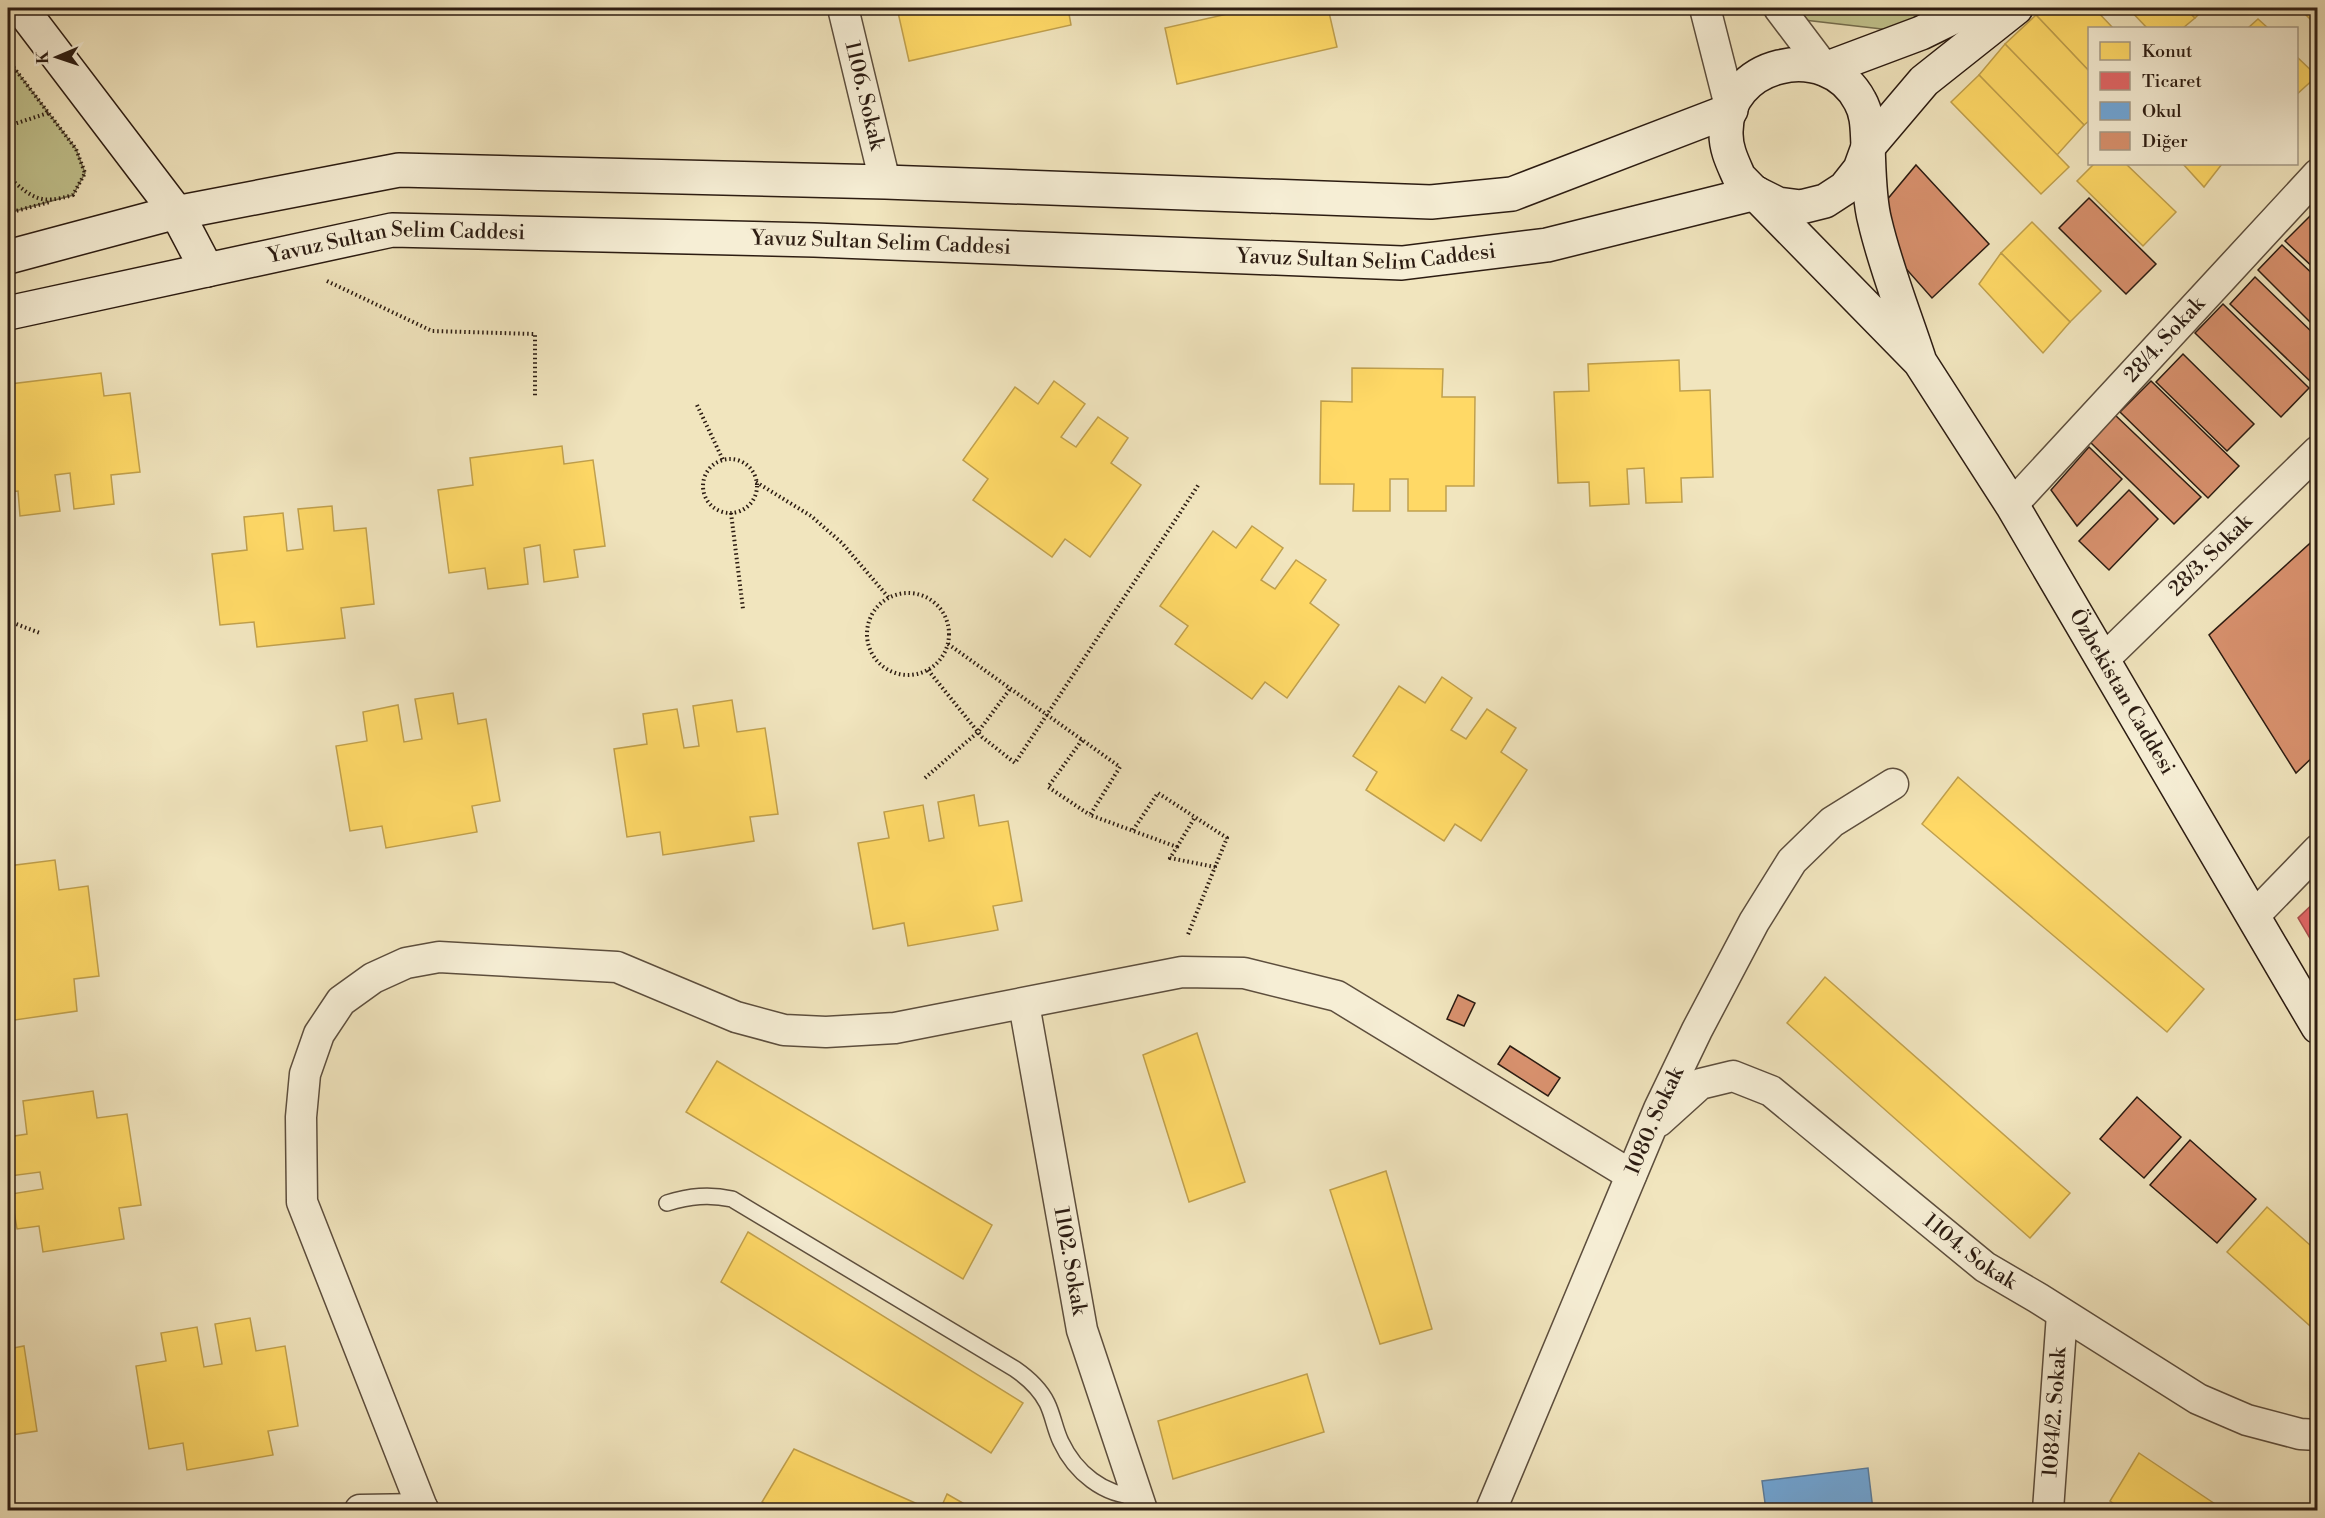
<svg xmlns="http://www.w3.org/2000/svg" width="2325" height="1518" font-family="'Libre Bodoni',serif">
	<rect width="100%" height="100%" fill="#f1e5be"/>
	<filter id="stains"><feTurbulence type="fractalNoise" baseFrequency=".00333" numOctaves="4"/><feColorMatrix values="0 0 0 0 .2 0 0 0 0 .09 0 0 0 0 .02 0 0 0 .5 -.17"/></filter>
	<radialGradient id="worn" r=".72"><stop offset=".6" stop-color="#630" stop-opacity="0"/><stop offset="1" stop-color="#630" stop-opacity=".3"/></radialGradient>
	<g fill="#c1c28d" stroke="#766f50" stroke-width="1.5">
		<polygon points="1795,8 1948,8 1899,31 1804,20"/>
		<polygon points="8,60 76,149 85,173 73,195 8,213"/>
	</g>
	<g fill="#ffd966" stroke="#c0a04d" stroke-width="1.5">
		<polygon points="897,8 1068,8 1071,25 909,61"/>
		<polygon points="1254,8 1328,8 1337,47 1177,84 1165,28"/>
		<polygon points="2044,8 2094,8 2113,28 2090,28 2090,72 2036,15"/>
		<polygon points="2128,8 2185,8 2195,18 2183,28 2147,28"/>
		<polygon points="2185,8 2205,8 2195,18"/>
		<polygon points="2299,8 2318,8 2318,27"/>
		<polygon points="2036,15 2090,72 2090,120 2084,125 2005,44"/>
		<polygon points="2258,19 2268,28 2248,28"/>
		<polygon points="2005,44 2084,125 2057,155 1979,75"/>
		<polygon points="2296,56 2317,76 2296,95"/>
		<polygon points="1979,75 2069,167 2041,194 1951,102"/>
		<polygon points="2094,164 2126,164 2176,212 2143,246 2077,181"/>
		<polygon points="2183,164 2222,164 2204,187"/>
		<polygon points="2032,222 2101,291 2070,322 2001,253"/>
		<polygon points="2001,253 2070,322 2043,353 1979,284"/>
		<polygon points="1679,360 1680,391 1710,390 1713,477 1681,478 1682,502 1646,503 1644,468 1627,469 1629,504 1590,506 1589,482 1558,483 1554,392 1589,391 1588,364"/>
		<polygon points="1352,368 1443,369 1442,397 1475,397 1474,486 1446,486 1446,511 1408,511 1408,479 1390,479 1390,511 1353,511 1354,484 1320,484 1321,401 1352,402"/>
		<polygon points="101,373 104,396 130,393 140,472 111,475 114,504 74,509 70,473 55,475 60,511 20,516 18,491 8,492 8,412 14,411 10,384"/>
		<polygon points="1054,381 1085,404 1061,437 1076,447 1098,417 1128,438 1111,463 1141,485 1090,557 1065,539 1052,557 973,500 988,479 963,460 1015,387 1038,404"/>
		<polygon points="562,446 564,464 593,460 605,546 574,550 578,577 544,582 540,545 524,548 528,584 488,589 485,568 449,573 438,490 473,485 470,458"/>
		<polygon points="332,506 334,531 366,528 374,604 341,608 345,638 257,647 254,622 220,625 212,554 247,550 244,517 283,513 287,551 303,549 298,509"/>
		<polygon points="1252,526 1283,548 1261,580 1275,589 1296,560 1326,580 1310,603 1339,625 1287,698 1265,682 1252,699 1175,644 1188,626 1160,606 1213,531 1236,548"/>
		<polygon points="1442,677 1472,698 1451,730 1466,739 1487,709 1516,728 1501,752 1527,770 1481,841 1455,824 1444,841 1366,790 1377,772 1353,756 1399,686 1425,703"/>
		<polygon points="453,693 458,724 486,719 500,801 472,806 477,832 386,848 382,826 350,831 336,746 367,741 363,712 398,705 404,742 422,739 415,699"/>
		<polygon points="732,700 737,732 765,728 778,814 750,817 754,841 663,855 660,832 627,837 614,749 647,744 643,714 677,709 684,748 699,746 693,706"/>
		<polygon points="1958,777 2204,989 2167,1032 1922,824"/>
		<polygon points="974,795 979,826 1008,821 1022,901 993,906 998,930 908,946 904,923 873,929 858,843 889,838 884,812 923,805 929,841 944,838 938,802"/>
		<polygon points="55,860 59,890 88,886 99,976 74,979 77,1011 8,1021 8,866"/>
		<polygon points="1825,977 2070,1193 2030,1238 1787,1023"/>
		<polygon points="1197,1033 1245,1182 1189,1202 1143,1055"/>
		<polygon points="717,1061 992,1225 963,1279 686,1112"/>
		<polygon points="93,1091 97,1118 127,1114 141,1205 119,1208 124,1239 43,1252 39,1226 17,1229 11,1194 43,1189 40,1172 10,1176 8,1137 27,1134 23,1101"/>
		<polygon points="1386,1171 1432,1329 1380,1344 1330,1190"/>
		<polygon points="2267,1207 2318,1252 2318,1333 2227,1252"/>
		<polygon points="748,1232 1023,1403 991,1453 721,1282"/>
		<polygon points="250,1318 256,1351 285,1346 298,1426 268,1431 273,1455 187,1470 183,1443 149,1449 136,1366 166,1361 161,1333 197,1327 204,1367 222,1364 215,1324"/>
		<polygon points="24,1346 37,1431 11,1435 14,1458 8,1459 8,1349"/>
		<polygon points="1307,1374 1324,1432 1173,1479 1158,1421"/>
		<polygon points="794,1449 931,1510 776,1510 762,1502"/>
		<polygon points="2139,1453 2224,1510 2123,1510 2110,1501"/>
		<polygon points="947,1494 975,1510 940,1510"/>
	</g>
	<polygon fill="#e06666" stroke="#aa504d" stroke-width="1.5" points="2318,899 2318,952 2298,918"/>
	<polygon fill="#6fa8dc" stroke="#5b7e9f" stroke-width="1.5" points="1868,1468 1873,1510 1766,1510 1762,1481"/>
	<g fill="#d8916e" stroke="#2c1c12" stroke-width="1.5">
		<polygon points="1916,165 1989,244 1932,298 1893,254 1881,207"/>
		<polygon points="2089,198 2156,264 2126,294 2059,228"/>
		<polygon points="2318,208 2318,272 2285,241"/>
		<polygon points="2282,245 2318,279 2318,330 2258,270"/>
		<polygon points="2255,277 2318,338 2318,377 2312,383 2230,304"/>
		<polygon points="2223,304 2309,388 2281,417 2195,333"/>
		<polygon points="2183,354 2254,424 2227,451 2156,382"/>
		<polygon points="2151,381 2239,466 2208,498 2120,412"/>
		<polygon points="2114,414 2201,497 2174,524 2088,440"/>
		<polygon points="2089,447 2122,479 2077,526 2051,490"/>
		<polygon points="2129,490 2158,519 2109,570 2079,541"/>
		<polygon points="2318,536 2318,752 2296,773 2209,635"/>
		<polygon points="1458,995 1475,1003 1464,1026 1447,1019"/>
		<polygon points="1510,1046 1560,1078 1548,1096 1498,1064"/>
		<polygon points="2137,1097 2181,1137 2144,1178 2100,1139"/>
		<polygon points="2190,1140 2256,1199 2217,1243 2150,1185"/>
	</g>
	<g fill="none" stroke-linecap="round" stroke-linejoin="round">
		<defs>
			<path id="lane" d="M667 1203C690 1196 709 1194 732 1199L1015 1369C1028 1378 1040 1389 1047 1403 1053 1415 1055 1430 1061 1442 1075 1472 1104 1496 1137 1496"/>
			<g id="street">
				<path id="s1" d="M843 8 885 182"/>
				<polyline points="1705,8 1731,110"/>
				<polyline points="1779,8 1825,69"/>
				<path id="s2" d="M2012 505 2318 174"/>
				<path id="s3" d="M2103 660 2318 451"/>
				<polyline points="2253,917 2318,850"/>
				<path id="s4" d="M1024 1004 1082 1330 1142 1510"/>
				<path id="s5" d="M1659 1121 1700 1084 1733 1076 1771 1091 1985 1267 2038 1298 2198 1399 2247 1420 2300 1434 2318 1435"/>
				<polyline points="360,1510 423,1509"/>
				<polyline points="423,1510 302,1202 301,1117 305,1074 319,1034 341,1001 373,978 406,963 439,957 617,967 736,1017 784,1030 826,1032 895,1028 1182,972 1244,973 1337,996 1631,1175"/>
				<path id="s6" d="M1491 1510 1659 1109 1697 1030 1754 922 1792 861 1832 822 1893 784"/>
				<path id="s7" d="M2048 1510 2062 1314"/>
			</g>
			<g id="secondary">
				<polyline points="21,8 177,213 207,270"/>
				<polyline points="1825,69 1921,33 1972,8"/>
				<polyline points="1758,194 1778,204 1801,207 1825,201 1845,188 1860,169 1868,147 1924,81 2016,8"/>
				<polyline points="8,257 165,215 399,170 885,182 1431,202 1512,194 1731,110"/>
				<path id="s8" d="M8 313 392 230 814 240 1402 263 1547 245 1756 193"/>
				<path id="s9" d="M1920 362C1905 316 1886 269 1875 222 1869 200 1869 168 1868 145 1867 130 1868 115 1860 101 1827 38 1724 62 1726 134 1726 150 1733 163 1739 177L1920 362 2012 505 2318 1027"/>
			</g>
		</defs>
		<use href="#lane" stroke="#5d4e3d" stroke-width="18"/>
		<use href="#street" stroke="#5d4e3d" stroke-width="33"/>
		<use href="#secondary" stroke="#2c1c12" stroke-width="36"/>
		<g stroke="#2c1c12" stroke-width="4" stroke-dasharray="1.5 3" stroke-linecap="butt">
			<path d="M8 60 76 149 85 173 73 195C39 205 33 198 8 177"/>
			<polyline points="8,126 48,113"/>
			<polyline points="8,213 50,202"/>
			<polyline points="327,281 432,331 535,334 535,396"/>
			<polyline points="697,405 723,460"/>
			<circle cx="730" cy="486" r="27"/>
			<polyline points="756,482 811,516 842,543 889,598"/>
			<polyline points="731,513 743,609"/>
			<circle cx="908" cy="634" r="41"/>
			<polyline points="8,621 40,633"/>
			<polyline points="948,644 1120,767 1090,815 1177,847 1170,858 1215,867 1187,937"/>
			<polyline points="928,670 982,737 1015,763 1199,484"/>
			<polyline points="1082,740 1048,787 1090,815"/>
			<polyline points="925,778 978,732 1010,689"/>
			<polyline points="1133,830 1158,793 1227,838 1215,867"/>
			<polyline points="1177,847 1195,817"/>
		</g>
		<use href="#lane" stroke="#f6eed5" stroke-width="15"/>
		<use href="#street" stroke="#f6eed5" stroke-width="30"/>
		<use href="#secondary" stroke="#f6eed5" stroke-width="33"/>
	</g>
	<g text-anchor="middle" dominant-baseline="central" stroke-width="6" stroke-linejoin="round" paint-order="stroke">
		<g font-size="21" fill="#2c1c12" stroke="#f6eed5">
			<text stroke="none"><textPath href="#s1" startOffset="90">1106. Sokak</textPath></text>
			<text stroke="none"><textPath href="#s8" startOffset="882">Yavuz Sultan Selim Caddesi</textPath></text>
			<text stroke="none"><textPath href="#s8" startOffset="396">Yavuz Sultan Selim Caddesi</textPath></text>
			<text stroke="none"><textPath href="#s8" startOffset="1368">Yavuz Sultan Selim Caddesi</textPath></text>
			<text stroke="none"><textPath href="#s2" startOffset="225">28/4. Sokak</textPath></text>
			<text stroke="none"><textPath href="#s3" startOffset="150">28/3. Sokak</textPath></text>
			<text stroke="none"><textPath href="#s9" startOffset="1148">Özbekistan Caddesi</textPath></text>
			<text stroke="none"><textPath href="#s6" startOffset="422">1080. Sokak</textPath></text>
			<text stroke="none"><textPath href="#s5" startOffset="386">1104. Sokak</textPath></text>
			<text stroke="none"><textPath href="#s4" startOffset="261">1102. Sokak</textPath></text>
			<text stroke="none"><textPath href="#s7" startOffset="98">1084/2. Sokak</textPath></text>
		</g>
	</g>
	<rect width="2325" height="1518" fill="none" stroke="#f1e5be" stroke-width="30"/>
	<rect x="9" y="9" width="2307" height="1500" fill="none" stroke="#2c1c12" stroke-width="3"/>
	<rect x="15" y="15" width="2295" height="1488" fill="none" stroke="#2c1c12" stroke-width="1.5"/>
	<rect x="2088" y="27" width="210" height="138" fill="#f6eed5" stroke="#a59a87" stroke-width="1.5"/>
	<rect x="2100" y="42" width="30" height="18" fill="#ffd966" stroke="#a59a87" stroke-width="1.5"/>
	<text x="2142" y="57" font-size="18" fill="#2c1c12">Konut</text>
	<rect x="2100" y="72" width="30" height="18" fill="#e06666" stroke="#a59a87" stroke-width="1.5"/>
	<text x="2142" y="87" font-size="18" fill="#2c1c12">Ticaret</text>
	<rect x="2100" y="102" width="30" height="18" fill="#6fa8dc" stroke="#a59a87" stroke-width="1.5"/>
	<text x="2142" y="117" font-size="18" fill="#2c1c12">Okul</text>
	<rect x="2100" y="132" width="30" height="18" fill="#d8916e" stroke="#a59a87" stroke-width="1.5"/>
	<text x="2142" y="147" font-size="18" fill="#2c1c12">Diğer</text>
	<g transform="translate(57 57) rotate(268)" stroke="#f6eed5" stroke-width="4.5" paint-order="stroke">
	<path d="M0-4.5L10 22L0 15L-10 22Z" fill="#2c1c12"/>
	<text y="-9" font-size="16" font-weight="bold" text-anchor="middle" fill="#2c1c12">K</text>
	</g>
	<rect width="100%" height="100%" filter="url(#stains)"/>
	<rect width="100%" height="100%" fill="url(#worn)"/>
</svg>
